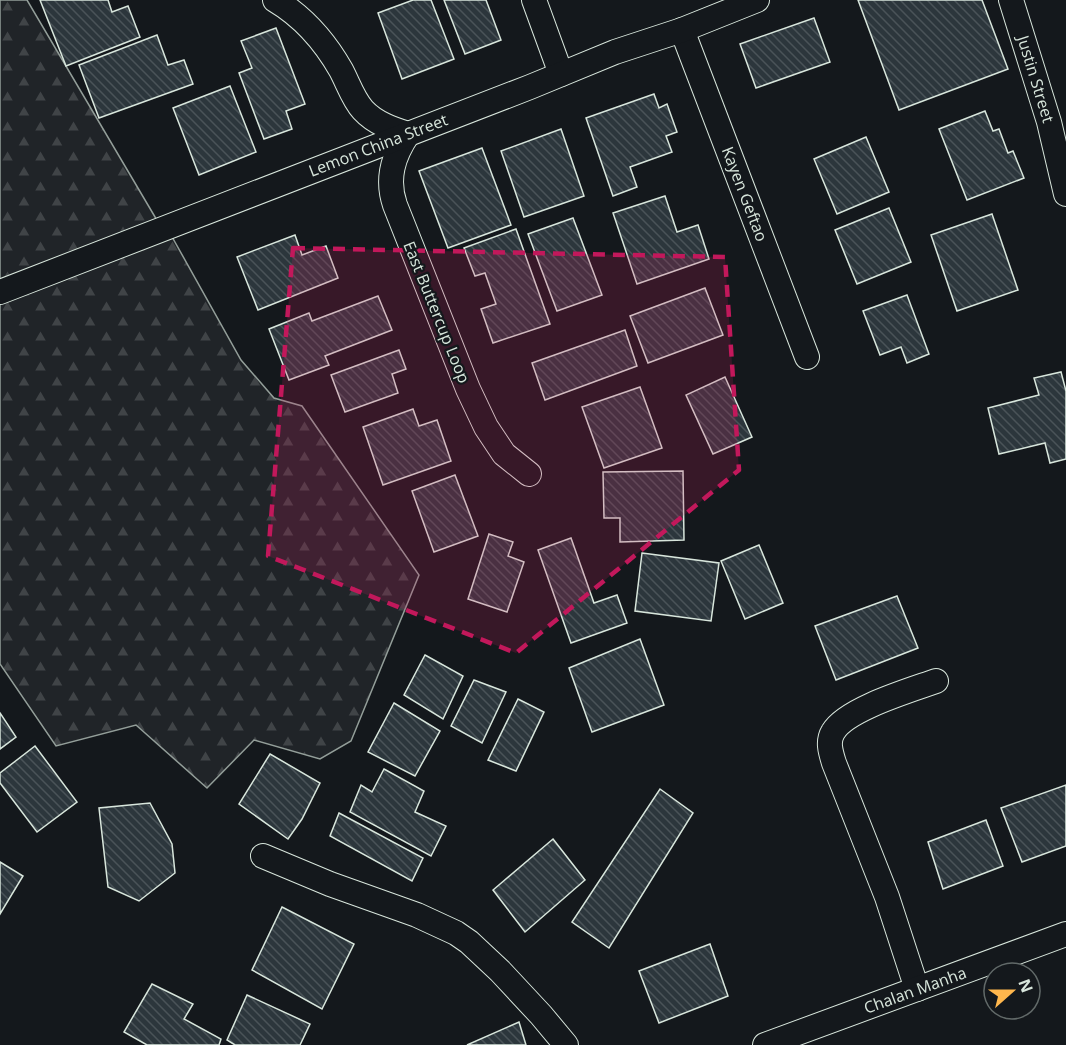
<svg xmlns="http://www.w3.org/2000/svg" width="1066" height="1045" font-family="'Open Sans',sans-serif">
	<defs>
		<pattern id="forest-firs" width="22" height="20" patternUnits="userSpaceOnUse" patternTransform="scale(1.5)"><rect width="22" height="20" fill="#202428"/><path d="M5 1l3.5 6h-7zM16 11l3.5 6h-7z" fill="#404447"/></pattern>
		<pattern id="building-back-hatch" width="6" height="6" patternUnits="userSpaceOnUse" patternTransform="scale(1.5)"><rect width="6" height="6" fill="#2c363c"/><path d="M-1 5l2 2M0 0l6 6M5-1l2 2" fill="none" stroke="#4a5358"/></pattern>
	</defs>
	<rect width="100%" height="100%" fill="#14181c"/>
	<g fill="url(#forest-firs)" stroke="#939e99" stroke-width="1.5">
		<polygon points="0,0 27,0 158,222 0,287"/>
		<polygon points="171,235 241,360 274,398 302,406 419,575 351,741 320,759 254,740 207,788 136,725 56,746 0,664 0,302"/>
	</g>
	<g fill="url(#building-back-hatch)" stroke="#d8e6dc" stroke-width="1.5">
		<polygon points="40,0 108,0 112,12 128,6 140,37 66,66"/>
		<polygon points="413,0 431,0 454,59 402,79 378,13"/>
		<polygon points="444,0 486,0 501,40 465,54"/>
		<polygon points="858,0 982,0 1008,69 899,110"/>
		<polygon points="814,18 830,62 756,88 740,44"/>
		<polygon points="276,28 305,104 286,111 292,129 264,139 239,73 252,68 241,41"/>
		<polygon points="157,35 168,65 184,60 193,84 99,118 79,65"/>
		<polygon points="230,86 256,152 199,175 173,108"/>
		<polygon points="654,94 659,108 667,104 677,132 666,136 672,152 630,167 637,187 613,196 586,118"/>
		<polygon points="985,111 993,131 999,129 1008,153 1013,151 1024,178 967,200 939,129"/>
		<polygon points="561,129 584,196 524,217 501,151"/>
		<polygon points="866,137 889,192 837,214 814,159"/>
		<polygon points="482,148 511,225 448,248 419,171"/>
		<polygon points="665,196 677,232 698,225 709,259 637,284 613,213"/>
		<polygon points="889,208 911,262 857,284 835,230"/>
		<polygon points="992,214 1018,290 957,311 931,235"/>
		<polygon points="573,218 602,295 557,311 528,234"/>
		<polygon points="516,229 550,324 493,343 481,309 496,304 485,273 475,276 464,248"/>
		<polygon points="295,235 302,255 326,246 338,278 258,310 237,257"/>
		<polygon points="705,288 723,335 648,363 630,316"/>
		<polygon points="907,295 929,354 907,363 901,347 880,355 863,311"/>
		<polygon points="378,296 392,330 325,356 329,365 289,380 269,329 309,313 312,321"/>
		<polygon points="625,330 637,366 545,400 532,363"/>
		<polygon points="399,350 406,369 392,374 398,393 345,412 331,375"/>
		<polygon points="1061,372 1066,391 1066,459 1050,463 1045,443 999,454 988,408 1039,395 1034,378"/>
		<polygon points="725,377 752,437 713,454 686,395"/>
		<polygon points="640,387 662,448 604,468 582,407"/>
		<polygon points="413,409 419,426 437,420 451,461 383,485 363,427"/>
		<polygon points="683,471 684,540 620,542 620,518 604,518 603,472"/>
		<polygon points="455,475 478,536 434,552 412,491"/>
		<polygon points="489,534 513,542 508,556 524,562 507,612 468,599"/>
		<polygon points="571,538 594,603 617,595 627,623 571,643 538,550"/>
		<polygon points="759,545 783,603 745,619 721,561"/>
		<polygon points="642,553 719,563 711,621 635,611"/>
		<polygon points="897,596 918,648 836,680 815,626"/>
		<polygon points="640,639 664,705 592,732 569,668"/>
		<polygon points="425,655 463,676 443,719 404,695"/>
		<polygon points="474,680 506,692 482,743 451,726"/>
		<polygon points="518,699 544,712 516,771 488,760"/>
		<polygon points="394,703 440,731 415,776 368,752"/>
		<polygon points="0,713 16,737 0,749"/>
		<polygon points="35,746 77,802 37,832 0,783 0,773"/>
		<polygon points="270,754 320,783 302,819 288,839 239,804"/>
		<polygon points="384,769 424,791 415,812 446,826 431,856 350,812 361,785 372,792"/>
		<polygon points="1066,785 1066,846 1022,862 1001,808"/>
		<polygon points="660,789 693,813 609,948 572,922"/>
		<polygon points="150,803 172,844 175,873 139,901 108,887 99,808"/>
		<polygon points="339,813 423,858 412,881 330,836"/>
		<polygon points="986,820 1003,866 943,889 928,842"/>
		<polygon points="553,839 585,880 525,932 493,890"/>
		<polygon points="0,862 23,876 0,914"/>
		<polygon points="282,907 354,944 322,1009 252,970"/>
		<polygon points="710,944 728,996 659,1023 639,971"/>
		<polygon points="152,984 193,1004 184,1019 221,1039 219,1045 147,1045 124,1032"/>
		<polygon points="247,995 310,1024 300,1045 235,1045 227,1040"/>
		<polygon points="519,1022 526,1045 467,1045"/>
	</g>
	<g fill="none" stroke-linecap="round" stroke-linejoin="round">
		<defs>
			<g id="street">
				<path d="M275 0C302 16 325 42 341 70 348 83 353 99 363 110 375 123 392 129 408 134 393 156 386 179 395 205L468 389 486 427 504 454 529 474"/>
				<polyline points="534,0 561,74"/>
				<polyline points="1011,0 1049,122 1066,194"/>
				<polyline points="682,30 807,357"/>
				<polyline points="0,292 530,87 615,52 682,30 757,0"/>
				<polyline points="263,856 330,884 417,915 456,933 469,942 500,971 541,1015 566,1045"/>
				<path d="M917 989 887 897 834 763C831 753 827 742 833 732 846 709 911 690 936 681"/>
				<polyline points="765,1045 1066,934"/>
			</g>
		</defs>
		<use href="#street" stroke="#d8e6dc" stroke-width="26"/>
		<use href="#street" stroke="#14181c" stroke-width="24"/>
	</g>
	<path fill="#c2185b" fill-opacity="0.2" stroke="#c2185b" stroke-width="4.5" stroke-dasharray="12 8" stroke-linejoin="round" d="M293 248 725 257 739 470 516 653 268 556Z"/>
	<g text-anchor="middle" dominant-baseline="central" stroke-width="4.5" stroke-linejoin="round" paint-order="stroke">
		<g font-size="16" fill="#d8e6dc" stroke="#14181c">
			<text transform="translate(1036 79) rotate(73)">Justin Street</text>
			<text transform="translate(378 145) rotate(-21)">Lemon China Street</text>
			<text transform="translate(745 194) rotate(69)">Kayen Geftao</text>
			<text transform="translate(437 312) rotate(68)">East Buttercup Loop</text>
			<text transform="translate(915 990) rotate(-20)">Chalan Manha</text>
		</g>
	</g>
	<g transform="translate(1012 991) rotate(69)"><circle r="28" fill="#14181c" stroke="#626a69" stroke-width="1.5"/>
	<path d="M0-4.5L10 22L0 15L-10 22Z" fill="#ffb74d"/>
	<text y="-9" font-size="16" font-weight="bold" text-anchor="middle" fill="#d8e6dc">N</text>
	</g>
</svg>
